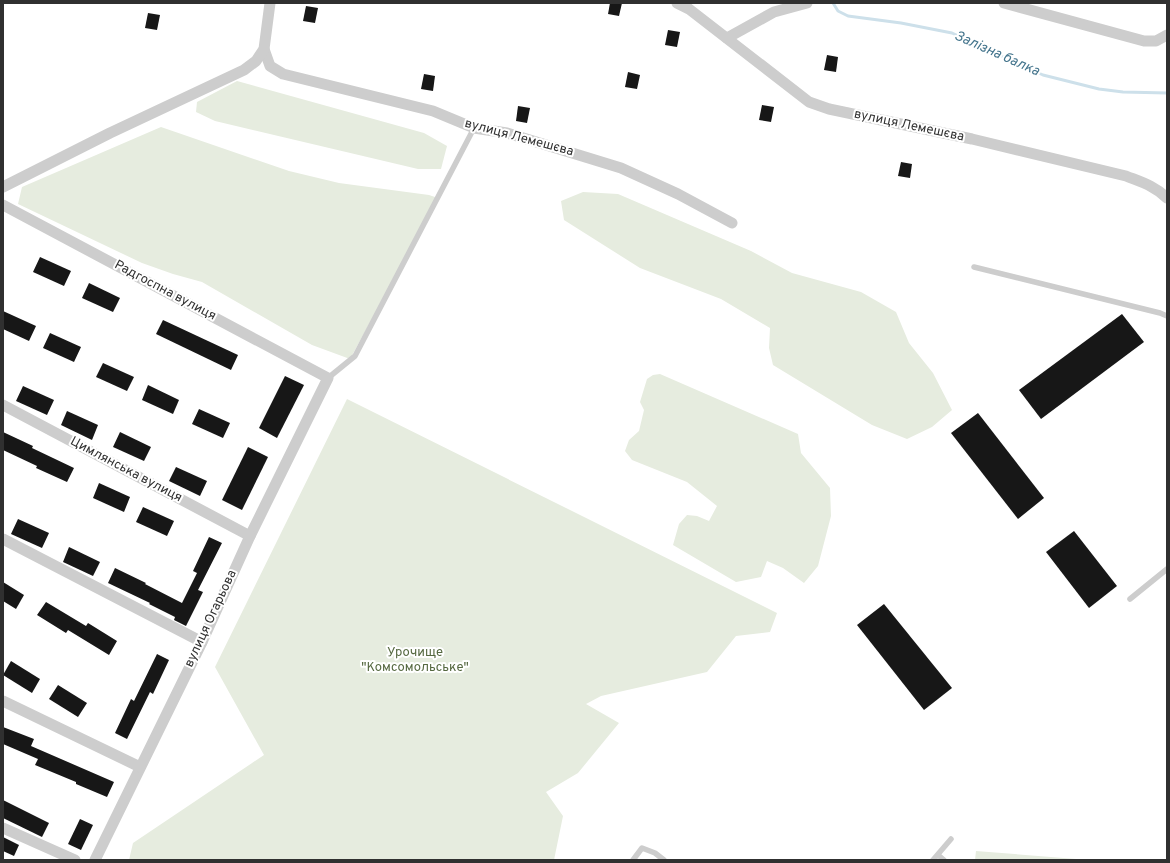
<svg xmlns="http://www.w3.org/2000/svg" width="1170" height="863" font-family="Overpass,sans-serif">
	<rect width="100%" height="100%" fill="#fff"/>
	<g fill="#e6ecdf">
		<polygon points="237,81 424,133 447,146 441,169 418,169 215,121 196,112 197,102"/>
		<polygon points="161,127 289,171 339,183 429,195 438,198 350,359 312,345 202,282 173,274 142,263 18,204 22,187"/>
		<polygon points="583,192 618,194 751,251 792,273 861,292 896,312 909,343 933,373 952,410 932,427 907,439 872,425 773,365 769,348 770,328 721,299 640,268 564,220 561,201"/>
		<polygon points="660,374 798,434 801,453 830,488 831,516 818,566 804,583 783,568 767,561 761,577 736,582 673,545 679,524 687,515 697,516 709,521 717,506 687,482 632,460 625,451 629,440 639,431 644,410 640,402 647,379 653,375"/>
		<polygon points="347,399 777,613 770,632 736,636 707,672 601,696 586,704 619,723 578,773 546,792 563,816 554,860 129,860 133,843 264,755 215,667"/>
		<polygon points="976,851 1089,860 975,860"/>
	</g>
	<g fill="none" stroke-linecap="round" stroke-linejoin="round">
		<polyline stroke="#cde0ea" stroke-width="3" points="833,3 838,11 848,16 901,23 952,33 1043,75 1099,89 1123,92 1167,93"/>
	</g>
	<g fill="#171717">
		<polygon points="610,3 622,3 619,16 608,14"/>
		<polygon points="306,6 318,8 315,23 303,21"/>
		<polygon points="148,13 160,15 157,30 145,28"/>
		<polygon points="668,30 680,32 677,47 665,45"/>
		<polygon points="827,55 838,57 836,72 824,70"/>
		<polygon points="628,72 640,75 637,89 625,87"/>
		<polygon points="424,74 435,76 433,91 421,89"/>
		<polygon points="762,105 774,107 771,122 759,120"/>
		<polygon points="518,106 530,108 527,123 516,121"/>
		<polygon points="901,162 912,164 910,178 898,176"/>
		<polygon points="40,257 71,271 64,286 33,272"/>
		<polygon points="89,283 120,298 113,312 82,298"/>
		<polygon points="3,311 36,326 29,341 3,329"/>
		<polygon points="1122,314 1144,342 1041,419 1019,390"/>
		<polygon points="163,320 238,355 231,370 156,334"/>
		<polygon points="50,333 81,347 74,362 43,348"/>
		<polygon points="103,363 134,377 127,391 96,377"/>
		<polygon points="285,376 304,385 277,438 259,428"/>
		<polygon points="148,385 179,400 173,414 142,400"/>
		<polygon points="23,386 54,400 47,415 16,401"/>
		<polygon points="199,409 230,423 223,438 192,424"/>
		<polygon points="67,411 98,425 92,440 61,425"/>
		<polygon points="978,413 1044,498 1018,519 951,433"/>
		<polygon points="3,432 33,446 32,448 74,468 67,482 36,468 37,466 3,450"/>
		<polygon points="120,432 151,447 144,461 113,447"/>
		<polygon points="248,447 268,457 242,510 222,500"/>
		<polygon points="176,467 207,481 200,496 169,481"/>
		<polygon points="99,483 130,497 124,512 93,498"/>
		<polygon points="143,507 174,521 167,536 136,522"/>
		<polygon points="18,519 49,533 42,548 11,534"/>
		<polygon points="1074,531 1117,586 1089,608 1046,552"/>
		<polygon points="209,537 222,543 198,590 203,592 186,626 174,620 175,617 149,604 150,603 108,583 115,568 146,583 145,584 182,603 197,573 193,571"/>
		<polygon points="69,547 100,562 93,576 63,562"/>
		<polygon points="3,582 24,595 16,609 3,601"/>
		<polygon points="46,602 86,626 88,623 117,641 109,655 68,630 66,633 37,615"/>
		<polygon points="884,604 952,688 924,710 857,625"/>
		<polygon points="157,654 169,660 153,694 150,692 127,739 115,733 131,699 134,701"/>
		<polygon points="11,661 40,679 32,693 3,675"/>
		<polygon points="58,685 87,703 78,717 49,699"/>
		<polygon points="3,727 34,739 31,746 114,782 107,797 76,784 76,782 35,765 38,759 3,744"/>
		<polygon points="3,800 49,823 42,837 3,818"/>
		<polygon points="80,819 93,825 81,850 68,844"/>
		<polygon points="3,837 19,845 14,856 3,851"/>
	</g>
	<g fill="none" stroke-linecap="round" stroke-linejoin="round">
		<g stroke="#cdcdcd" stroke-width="5.5">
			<polyline points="974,267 1160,313 1167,316"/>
			<polyline points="328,378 355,356 474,128"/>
			<polyline points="1130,599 1167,569"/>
			<polyline points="938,855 944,860"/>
			<polyline points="633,860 642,848 655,853 664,860"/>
			<polyline points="933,860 951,839"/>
		</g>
		<g stroke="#cdcdcd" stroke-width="11">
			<path d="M677 3 689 9 809 102 829 109 972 139 1126 176C1141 182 1155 186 1167 198"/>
			<polyline points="1004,3 1144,41 1156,41 1167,35"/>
			<polyline points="727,38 774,12 807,3"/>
			<polyline points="264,49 270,66 283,74 433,111 474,128 507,133 621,168 678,194 732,223"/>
			<polyline points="3,187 110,133 244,70 256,61 264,49 270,3"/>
			<polyline points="3,205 328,378 250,536 202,642 95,860"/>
			<polyline points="3,405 250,536"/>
			<polyline points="3,539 202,642"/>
			<polyline points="3,701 140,767"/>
			<polyline points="3,828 75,860"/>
		</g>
	</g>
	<g text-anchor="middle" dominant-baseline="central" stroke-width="4" stroke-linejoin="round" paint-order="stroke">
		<g font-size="13" fill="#303030" stroke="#fff">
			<text transform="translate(909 126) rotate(12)">вулиця Лемешєва</text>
			<text transform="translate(519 138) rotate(15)">вулиця Лемешєва</text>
			<text transform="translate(165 291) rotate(28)">Радгоспна вулиця</text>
			<text transform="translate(126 470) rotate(28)">Цимлянська вулиця</text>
			<text transform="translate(211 619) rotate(-65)">вулиця Огарьова</text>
		</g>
		<g font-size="13" fill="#556840" stroke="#fff">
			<text x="415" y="653">Урочище<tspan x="415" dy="15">"Комсомольське"</tspan></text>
		</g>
		<g font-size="14" font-style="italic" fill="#43748c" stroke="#fff">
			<text transform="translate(997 54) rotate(24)">Залізна балка</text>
		</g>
	</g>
	<rect width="1170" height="863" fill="none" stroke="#303030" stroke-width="8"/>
</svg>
